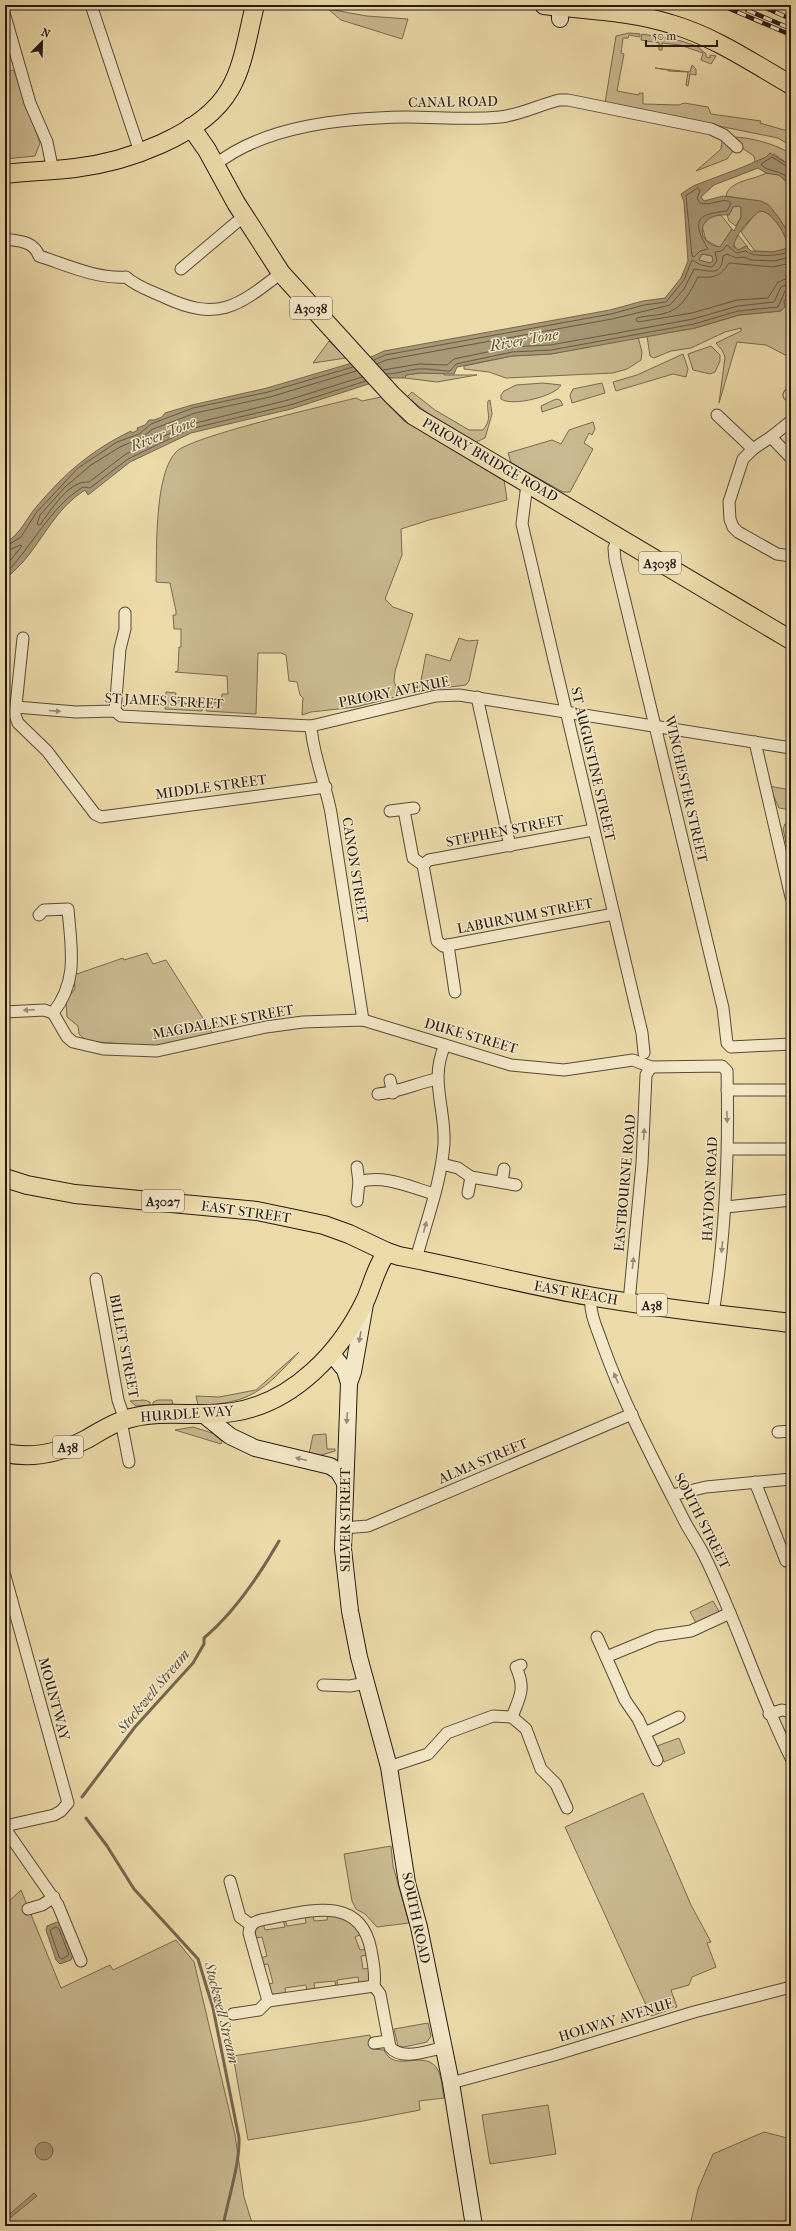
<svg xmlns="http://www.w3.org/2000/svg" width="796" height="2231" font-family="'IM FELL French Canon',serif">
	<rect width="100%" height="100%" fill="#ecdaa9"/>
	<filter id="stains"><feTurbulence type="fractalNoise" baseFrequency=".005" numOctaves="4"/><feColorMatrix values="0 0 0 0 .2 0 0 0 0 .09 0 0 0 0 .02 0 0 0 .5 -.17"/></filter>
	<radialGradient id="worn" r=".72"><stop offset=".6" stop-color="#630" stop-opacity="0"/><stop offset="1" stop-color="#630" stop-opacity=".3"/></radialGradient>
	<g fill="#cab990" stroke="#786952">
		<polygon points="328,9 367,16 408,19 402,39 341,20"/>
		<polygon points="629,33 640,34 640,37 629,35 628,38 623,38 621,53 624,54 617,91 639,95 639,93 643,93 643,104 679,105 684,103 708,107 711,114 761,121 760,123 784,130 791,130 791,146 778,138 605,103 616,36"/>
		<polygon points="642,34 681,41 697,46 706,54 706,57 710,58 710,55 716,56 711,64 701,60 703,53 680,45 662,43 662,50 659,50 659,43 641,40"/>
		<polygon points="692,65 696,69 696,75 690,74 688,86 686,85 688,72 668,71 668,70 655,68 690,72"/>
		<polygon points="14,70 40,143 35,156 5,159 5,72"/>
		<path d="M732 137C750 137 776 144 791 154V166L774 154 755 162 754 156 730 140Z"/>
		<polygon points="722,141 733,151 727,159 696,171 721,149"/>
		<path d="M766 173 779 175 791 186V237C768 199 767 203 726 196 729 180 755 180 766 173Z"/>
		<polygon points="736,206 741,207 741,217 736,226 729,221 727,215 729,215 733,207"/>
		<path d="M761 211C773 212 788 237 788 249L773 252 755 251 741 232 756 213Z"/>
		<polygon points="721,215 732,229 720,248 706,240 702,226 711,216"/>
		<polygon points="738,235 748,247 738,250 733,244"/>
		<polygon points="702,254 712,256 713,261 710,263 699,260"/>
		<polygon points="791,291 791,358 766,345 737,342 719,403 725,357 722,350 716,343 741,331 741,328 725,332 691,348 671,351 654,358 650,356 647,336 695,328 739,315 781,311 784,301"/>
		<polygon points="638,337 642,352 641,360 627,369 613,373 506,378 489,372 464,369 464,366 512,356 551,354"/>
		<polygon points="329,341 346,358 313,363"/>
		<polygon points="711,346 720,355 720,361 715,372 710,374 693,370 688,354"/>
		<polygon points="683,354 688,369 686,377 673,374 616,391 613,382 637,375"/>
		<polygon points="419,373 443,373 444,375 477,375 437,382 405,378 406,375"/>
		<path d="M543 383 561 385C556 396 512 407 501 399V395L504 391 516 385Z"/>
		<polygon points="602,383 605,393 572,403 570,395 573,389"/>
		<path d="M412 392 435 410 469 430H483C493 417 486 414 488 401L490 400 492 414 485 438 476 442 429 414 407 397Z"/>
		<path d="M381 397 404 421 480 462 504 479 507 500 429 520 401 529 402 555 385 599 393 607 413 614 395 671 394 681 399 696 356 707 311 712 302 715 303 698 300 695 297 682 289 681 286 655 281 653H258L256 714 206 711 208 702 221 703 222 694H228L227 676 175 672 178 671 179 647H181V629H174L173 615H176V611L170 583 156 582C157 550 154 475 176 452 189 437 328 405 356 398L362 401Z"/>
		<polygon points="556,399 560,400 563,405 542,412 541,406"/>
		<polygon points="593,422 595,429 592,435 589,433 584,443 593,449 570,492 563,492 511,463 508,453 552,440 561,444 569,430"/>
		<polygon points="459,638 468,641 478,640 469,681 466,685 419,691 426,654 450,661"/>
		<polygon points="166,692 176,693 175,700 184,701 184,703 189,704 189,701 203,702 202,711 165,709"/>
		<polygon points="769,786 791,790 791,810 779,808"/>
		<polygon points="785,824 791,824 791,864 783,829"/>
		<polygon points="147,953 153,964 166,960 213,1034 159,1047 87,1041 79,1034 78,1026 67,1017 66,1000 75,989 74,975 123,958 124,960"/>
		<path d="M299 1352C264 1390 251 1404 198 1405L196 1396 219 1397 256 1390Z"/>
		<polygon points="144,1400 150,1402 150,1405 136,1406 130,1401"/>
		<polygon points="158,1400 172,1400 173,1405 153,1405 153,1402"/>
		<polygon points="193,1427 212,1433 222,1441 221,1444 175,1430"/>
		<polygon points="326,1434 327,1449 335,1449 335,1451 318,1456 309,1454 313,1435"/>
		<polygon points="713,1601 720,1613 696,1623 690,1612"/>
		<polygon points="679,1738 685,1753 664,1762 657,1746"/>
		<polygon points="643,1793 691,1905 711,1942 707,1943 716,1967 692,1977 689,1985 671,1990 677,2007 651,2016 565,1827"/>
		<polygon points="391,1846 393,1866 409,1923 377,1927 365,1914 356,1909 352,1901 344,1854"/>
		<polygon points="21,1890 61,1988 110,1965 113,1970 176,1940 194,1962 235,2135 244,2197 253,2226 5,2226 5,1905"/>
		<polygon points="328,1913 346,1918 362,1934 355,1937 360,1950 368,1949 369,1955 361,1956 363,1969 371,1968 369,1981 359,1984 358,1977 337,1980 338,1988 336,1988 335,1981 314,1983 315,1991 307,1992 306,1985 285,1988 286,1996 271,1995 266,1985 273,1983 268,1964 261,1965 260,1958 267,1956 262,1937 255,1938 256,1927 263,1923 265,1930 285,1927 283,1919 285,1919 287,1926 306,1923 305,1916 313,1914 314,1921 327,1920"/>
		<polygon points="428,2023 431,2036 427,2042 404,2047 398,2046 394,2029"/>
		<path d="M370 2035 372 2049 384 2050C395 2075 425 2047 438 2070 442 2078 442 2089 444 2098L419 2101 420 2110 363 2121 248 2140 233 2056Z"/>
		<polygon points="548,2105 556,2154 490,2164 482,2115"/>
		<polygon points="764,2132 791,2139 791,2226 690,2226 698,2189 713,2154"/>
	</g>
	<g fill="#a89876" stroke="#74654e" fill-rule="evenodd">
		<path d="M770 153 791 166V186L779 175 766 173 758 168 714 185 701 197 704 201 723 196 761 201 769 205 779 218 791 237V291L784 301 785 307 781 311 739 315 695 328 551 354 512 356 457 367 454 374 419 373 406 375 405 378H387L291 409 191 433 130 462 88 495 85 490C57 507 43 539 23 562 17 568 11 574 5 580V543C23 532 25 519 38 505 66 472 92 450 131 431L132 433 138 430 137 428 145 425 149 420H154L162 417 165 413 192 405 267 388 369 358 384 351 610 310 643 301 665 298 681 278 688 261 684 202 681 194 693 186 743 167 766 157ZM736 206 741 207V217L734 231 732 229 720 247C695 244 695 212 729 215L733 207ZM761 211C773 212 788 237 788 248L773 252 751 251 746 246 738 250 734 247C732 238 753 214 761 211ZM702 254 712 256 713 261 710 263 699 260Z"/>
		<polygon points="57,1922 62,1925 73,1955 71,1960 60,1964 56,1960 46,1930 47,1926"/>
		<circle cx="44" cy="2151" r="9"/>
		<polygon points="34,2193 37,2196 5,2222 5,2218"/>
	</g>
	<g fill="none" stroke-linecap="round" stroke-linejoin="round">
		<g stroke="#665844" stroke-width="1">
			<path d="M791 169 772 157 761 164C765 172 781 169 791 180"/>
			<path d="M698 188 700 191 697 198 700 203C710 207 725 196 731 203L727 211C695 214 692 222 708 249L700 251 694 257 692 256 686 196Z"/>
			<path d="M791 263 773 267 729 263C720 277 714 278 698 277 692 288 684 306 671 311 661 316 648 315 637 318L636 320 638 322 692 313 737 300 768 298 778 282 791 277"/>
			<path d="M374 360 385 355 611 314 644 305 666 302 684 280 692 260 701 265 712 267 717 261 715 252 722 251 727 245 736 253 746 251C753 258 782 256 791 251"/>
			<path d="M377 364 386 360 612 319 670 305 684 289 694 269C708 270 722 278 723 256L727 254 736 258 744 257 751 260 774 261 791 257"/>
			<polyline points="383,370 419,364 447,365 454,359 511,347 550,345 612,334 693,319 738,306 774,302 781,287 791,283"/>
			<path d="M356 371 270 397 195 413 153 429 141 438 120 447 91 465 65 487 40 515 37 524 40 525C51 510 69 480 89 482L126 454 188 425 288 400 362 377"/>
			<path d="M386 374C398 374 406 370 418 369 429 368 440 371 450 371L456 364 512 352 551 350 694 324 738 311 778 307 785 291 791 288"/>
			<polyline points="5,547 21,537 36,513 78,468 117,442 139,434 151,424 193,408 268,392 353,367"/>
			<polyline points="5,552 20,545 22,546 5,567"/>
			<path d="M5 574C32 547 50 507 83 487L90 488 128 459 190 429 290 405 366 381"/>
			<polygon points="56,1927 59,1929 69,1955 62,1959 59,1957 50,1931"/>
		</g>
		<g stroke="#74654e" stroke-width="3">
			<path d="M82 1797 135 1727 193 1663 204 1644V1638C235 1612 259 1576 279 1541"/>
			<path d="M86 1818 107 1846 134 1889 198 1959 213 2008 239 2138C240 2164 228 2199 223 2226"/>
		</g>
		<defs>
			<g id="street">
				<polyline points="91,5 140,152"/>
				<polyline points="5,16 30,103 47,142 53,171"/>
				<path d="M215 165C265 125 345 118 406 117 438 117 469 120 500 117 520 115 539 105 559 100H568L711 129 724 135 737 147"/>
				<path d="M5 239C19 241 34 241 39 256 67 265 96 279 126 277 137 287 151 291 164 297 218 322 237 307 281 273"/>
				<polyline points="181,269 244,216"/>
				<polyline points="789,395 791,396"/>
				<polyline points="717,415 753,449 771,437 791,458"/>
				<polyline points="771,437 791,421"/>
				<polyline points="753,449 743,459 729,502 730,519 733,527 738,532 777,554 791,556"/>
				<polyline points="531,484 526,492 522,524 642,1033 644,1053"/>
				<polyline points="618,538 614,548 615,560 723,1008 727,1043 731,1047 791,1044"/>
				<polyline points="23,638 15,715 18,723 47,751 95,814 101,817 326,787"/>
				<polyline points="477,697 510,846"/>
				<polyline points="16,707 76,712 115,711 121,716 311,726 436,696 459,695 791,748"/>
				<polyline points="115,711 120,649 125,629 125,613"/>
				<path d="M311 726C312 751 326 786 331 813L363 1020"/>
				<polyline points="755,742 791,897"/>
				<polyline points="404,810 413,858 423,865"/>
				<polyline points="390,811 414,808"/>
				<polyline points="423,865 437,941 443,946 614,914"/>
				<polyline points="423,865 429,860 593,830"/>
				<path d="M39 915 44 910 68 909C71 948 79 980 53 1013"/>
				<polyline points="448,945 455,992"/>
				<polyline points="5,1012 44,1010 53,1013"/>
				<path d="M53 1013 67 1037 73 1042 103 1049 157 1051 266 1027 303 1022 363 1020 511 1065 564 1070 633 1060 651 1067 722 1066 727 1071C729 1153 726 1233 713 1314"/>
				<polyline points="390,1080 393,1093"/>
				<polyline points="727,1090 791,1090"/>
				<path d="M378 1094C399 1092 417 1083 437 1079"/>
				<polyline points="728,1149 791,1149"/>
				<polyline points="442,1164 458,1168 471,1177 516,1185"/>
				<polyline points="357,1167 359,1182"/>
				<polyline points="502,1182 504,1169"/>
				<polyline points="468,1193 471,1177"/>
				<path d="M357 1201 359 1182C383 1174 410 1187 434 1194"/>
				<polyline points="726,1207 791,1200"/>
				<path d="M416 1259C426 1222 441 1183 444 1144 446 1109 429 1080 445 1045"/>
				<polyline points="96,1279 118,1400 125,1420"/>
				<path d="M591 1297C589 1313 597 1328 602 1343 624 1405 656 1465 686 1524 692 1535 699 1545 704 1555 737 1621 758 1692 791 1758"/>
				<polyline points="629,1302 642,1164 646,1075 651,1067"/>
				<polyline points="121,1421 129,1462"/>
				<polyline points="778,1432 791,1431"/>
				<polyline points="755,1482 786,1561"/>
				<polyline points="672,1495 706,1487 791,1479"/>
				<polyline points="343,1528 368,1526 632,1414"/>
				<polyline points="5,1576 68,1803 61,1811 54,1815 5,1826"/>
				<polyline points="597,1637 606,1657"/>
				<polyline points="323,1685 350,1686 366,1683"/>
				<polyline points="769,1714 782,1710 791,1712"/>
				<path d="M512 1717C520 1696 526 1689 516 1667L521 1665"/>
				<polyline points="645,1733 679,1717"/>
				<polyline points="657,1760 638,1719 625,1700 606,1657 657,1636 691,1631 730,1613"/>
				<polyline points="389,1767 428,1754 447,1733 493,1716 512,1717 526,1729 541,1769 556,1784 567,1808"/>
				<polyline points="6,1825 8,1833 58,1905 81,1961"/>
				<polyline points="230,1881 240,1917 251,1925"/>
				<polyline points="28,1909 42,1905 54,1897"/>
				<path d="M374 1986C376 1973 373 1962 371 1950 360 1891 302 1913 261 1920 253 1922 250 1925 249 1933L268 2001 374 1986 380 1994 390 2047C401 2061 427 2051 442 2048"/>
				<polyline points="233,2014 259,2010 268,2001"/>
				<polyline points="374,2043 388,2041"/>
				<polyline points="451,2083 554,2055 694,2012 791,1987"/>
			</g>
			<g id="secondary">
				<polyline points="560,19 560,7"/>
				<polyline points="331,1353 345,1370 349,1383 343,1549 350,1611 359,1657 389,1767 407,1883 419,1927 451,2083 474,2226"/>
				<polyline points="349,1383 353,1372 365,1304"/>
				<polyline points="204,1415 230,1436 255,1448 330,1466 338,1471 345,1483"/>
			</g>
			<g id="primary">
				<path d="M544 5C586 10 630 11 671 24 713 36 753 63 791 85"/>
				<polyline points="191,127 207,150 236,203 281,273 392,395 414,416 791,640"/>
				<path d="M5 174C28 171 51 171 75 168 125 162 203 136 230 89 244 65 248 32 255 5"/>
				<path d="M5 1178 27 1185 75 1194 257 1211 324 1225 349 1234 387 1252 399 1256C463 1268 526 1285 589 1296 656 1308 724 1315 791 1323"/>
				<path d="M5 1453C33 1459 62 1452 87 1439 99 1432 111 1424 124 1420 159 1408 197 1418 233 1412 293 1403 341 1352 366 1299 373 1283 376 1267 387 1252"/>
			</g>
		</defs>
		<use href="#street" stroke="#574938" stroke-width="13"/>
		<use href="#secondary" stroke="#251913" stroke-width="18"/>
		<use href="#primary" stroke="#251913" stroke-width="20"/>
		<use href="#street" stroke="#f3e7c7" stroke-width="11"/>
		<use href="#secondary" stroke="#f3e7c7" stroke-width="16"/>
		<use href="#primary" stroke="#ecdaa9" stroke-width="18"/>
		<defs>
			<g id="rail">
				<polyline points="721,5 791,35"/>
				<polyline points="759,5 791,19"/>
				<polyline points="747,10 787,27"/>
			</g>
		</defs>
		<use href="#rail" stroke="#251913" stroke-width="4.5"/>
		<use href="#rail" stroke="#f3e7c7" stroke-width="3" stroke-dasharray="9" stroke-linecap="butt"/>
	</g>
	<defs><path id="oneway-solid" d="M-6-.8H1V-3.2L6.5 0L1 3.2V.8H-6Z"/></defs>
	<g fill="#968a76">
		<use href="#oneway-solid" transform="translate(55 711) rotate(5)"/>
		<use href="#oneway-solid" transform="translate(29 1010) rotate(177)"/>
		<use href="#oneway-solid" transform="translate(727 1117) rotate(89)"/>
		<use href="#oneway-solid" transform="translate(644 1134) rotate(-86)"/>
		<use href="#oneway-solid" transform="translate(425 1227) rotate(-75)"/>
		<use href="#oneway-solid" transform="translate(722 1247) rotate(96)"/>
		<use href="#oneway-solid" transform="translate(633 1263) rotate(-84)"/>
		<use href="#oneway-solid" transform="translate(360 1337) rotate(99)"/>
		<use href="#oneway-solid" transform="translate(616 1378) rotate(-113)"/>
		<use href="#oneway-solid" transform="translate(347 1418) rotate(94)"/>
		<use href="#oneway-solid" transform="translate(301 1459) rotate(-166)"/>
	</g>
	<g text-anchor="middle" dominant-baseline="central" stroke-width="3" stroke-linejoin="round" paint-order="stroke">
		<g fill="#f3e7c7" stroke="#635749" stroke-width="1">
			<rect x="290" y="297" width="42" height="22" rx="3"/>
			<rect x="639" y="552" width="42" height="22" rx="3"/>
			<rect x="142" y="1190" width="42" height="22" rx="3"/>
			<rect x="637" y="1294" width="30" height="22" rx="3"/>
			<rect x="53" y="1436" width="30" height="22" rx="3"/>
		</g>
		<g font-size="13" font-weight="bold" fill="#251913">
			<text x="311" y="308">A3038</text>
			<text x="660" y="563">A3038</text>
			<text x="163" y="1201">A3027</text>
			<text x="652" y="1305">A38</text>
			<text x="68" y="1447">A38</text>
		</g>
		<g font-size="14" fill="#251913" stroke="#f3e7c7">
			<text transform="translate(453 102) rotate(-1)">CANAL ROAD</text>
			<text transform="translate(490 460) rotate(30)">PRIORY BRIDGE ROAD</text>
			<text transform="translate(394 692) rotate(-11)">PRIORY AVENUE</text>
			<text transform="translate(164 701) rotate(3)">ST JAMES STREET</text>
			<text transform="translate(593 764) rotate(77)">ST AUGUSTINE STREET</text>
			<text transform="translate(211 787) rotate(-8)">MIDDLE STREET</text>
			<text transform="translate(686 789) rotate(77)">WINCHESTER STREET</text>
			<text transform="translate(505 831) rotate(-11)">STEPHEN STREET</text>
			<text transform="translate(355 870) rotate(81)">CANON STREET</text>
			<text transform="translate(525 916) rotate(-11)">LABURNUM STREET</text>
			<text transform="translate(223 1022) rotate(-10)">MAGDALENE STREET</text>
			<text transform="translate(471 1036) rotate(16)">DUKE STREET</text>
			<text transform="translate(625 1183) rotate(-85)">EASTBOURNE ROAD</text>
			<text transform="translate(710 1189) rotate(-87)">HAYDON ROAD</text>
			<text transform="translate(246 1212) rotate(8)">EAST STREET</text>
			<text transform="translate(576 1293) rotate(10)">EAST REACH</text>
			<text transform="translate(124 1346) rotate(79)">BILLET STREET</text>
			<text transform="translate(187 1414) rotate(-4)">HURDLE WAY</text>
			<text transform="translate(483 1461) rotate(-23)">ALMA STREET</text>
			<text transform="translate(345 1520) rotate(-90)">SILVER STREET</text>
			<text transform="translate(702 1521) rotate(63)">SOUTH STREET</text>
			<text transform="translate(54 1699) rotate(75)">MOUNTWAY</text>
			<text transform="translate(416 1918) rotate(78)">SOUTH ROAD</text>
			<text transform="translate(616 2020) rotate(-17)">HOLWAY AVENUE</text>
		</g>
		<g font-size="15" font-style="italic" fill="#594c3b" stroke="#f3e7c7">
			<text transform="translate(524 340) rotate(-10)">River Tone</text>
			<text transform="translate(163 434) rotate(-22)">River Tone</text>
			<text transform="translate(153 1691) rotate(-50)">Stockwell Stream</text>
			<text transform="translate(222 2013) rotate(76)">Stockwell Stream</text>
		</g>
	</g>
	<rect width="796" height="2231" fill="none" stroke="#ecdaa9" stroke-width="20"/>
	<rect x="6" y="6" width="784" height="2219" fill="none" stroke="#251913" stroke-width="2"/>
	<rect x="10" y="10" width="776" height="2211" fill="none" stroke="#251913"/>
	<g transform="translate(42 42) rotate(23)" stroke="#f3e7c7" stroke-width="3" paint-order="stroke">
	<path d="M0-3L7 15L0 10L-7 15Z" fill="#251913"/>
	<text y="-6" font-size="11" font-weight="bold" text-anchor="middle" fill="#251913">N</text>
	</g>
	<path d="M646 40v6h71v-6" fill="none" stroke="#251913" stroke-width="2"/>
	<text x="652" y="40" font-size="12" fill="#251913" stroke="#f3e7c7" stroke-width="3" paint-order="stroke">50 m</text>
	<rect width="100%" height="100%" filter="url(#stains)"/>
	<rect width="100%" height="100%" fill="url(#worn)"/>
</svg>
